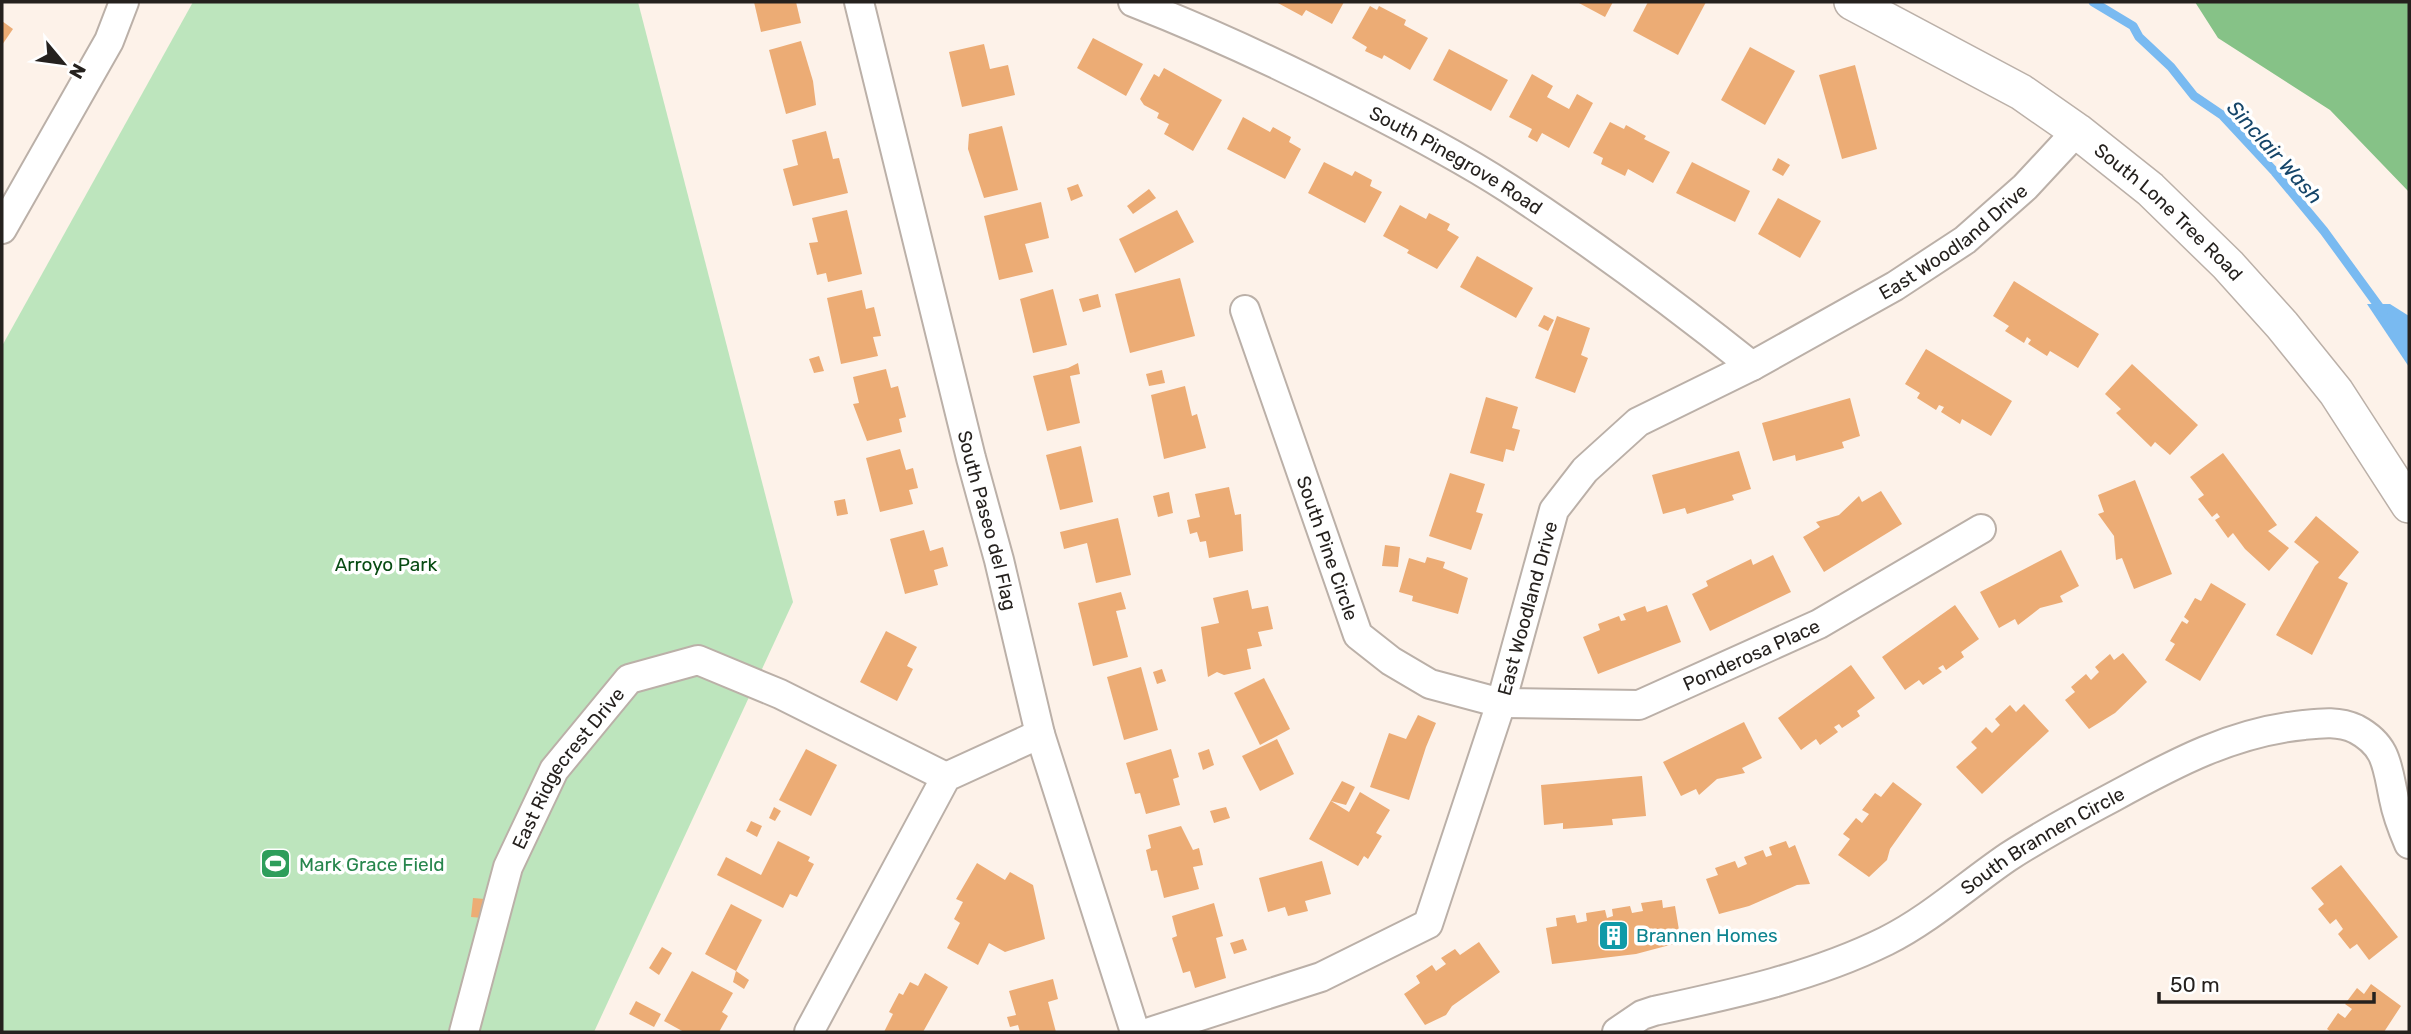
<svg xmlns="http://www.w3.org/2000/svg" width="2411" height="1034" font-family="Rubik,sans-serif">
	<rect width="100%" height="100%" fill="#fdf2e9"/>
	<polygon fill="#bde5bd" points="193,2 638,2 793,602 594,1032 2,1032 2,346"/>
	<polygon fill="#86c287" points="2195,2 2409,2 2409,192 2330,110 2218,38"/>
	<polygon fill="#79baf1" points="2367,304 2390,304 2409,316 2409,367"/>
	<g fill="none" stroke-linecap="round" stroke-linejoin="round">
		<polyline stroke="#79baf1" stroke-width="9" points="2093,2 2133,26 2139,37 2171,67 2194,96 2222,115 2275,172 2324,231 2383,312"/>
	</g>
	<g fill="#ecac75">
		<polygon points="754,2 796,2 801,23 761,32"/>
		<polygon points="1276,2 1344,2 1332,24 1306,10 1302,16"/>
		<polygon points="1577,2 1613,2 1605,17"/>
		<polygon points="1648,2 1706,2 1678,55 1633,31"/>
		<polygon points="1370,6 1377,10 1379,6 1406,20 1404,25 1428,38 1410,70 1384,55 1382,59 1365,51 1367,47 1352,38"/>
		<polygon points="2,21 13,29 2,45"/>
		<polygon points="1093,38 1143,64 1126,96 1077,68"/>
		<polygon points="801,41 813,81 816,105 786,114 769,50"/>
		<polygon points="984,44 990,69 1008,65 1015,95 962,107 949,52"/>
		<polygon points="1750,47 1795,71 1765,125 1721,100"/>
		<polygon points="1449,49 1508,80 1491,111 1433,80"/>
		<polygon points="1855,65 1877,149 1842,159 1819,75"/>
		<polygon points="1164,68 1222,100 1193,151 1164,134 1169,124 1157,118 1159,113 1144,105 1140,99 1154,74 1159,77"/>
		<polygon points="1532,74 1553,86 1547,97 1569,109 1577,94 1593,103 1569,148 1542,133 1537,142 1528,137 1532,129 1509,117"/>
		<polygon points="1243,117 1270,132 1273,127 1291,137 1289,142 1301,149 1285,179 1227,149"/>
		<polygon points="1610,122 1624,129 1626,125 1646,136 1644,139 1670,152 1653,183 1628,169 1625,176 1601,164 1603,158 1593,153"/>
		<polygon points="1002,126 1018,190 984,198 968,149 969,134"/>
		<polygon points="826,131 833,159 839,158 848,193 793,206 783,169 798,165 792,140"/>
		<polygon points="1778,158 1790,165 1783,176 1772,170"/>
		<polygon points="1324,162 1352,176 1355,171 1372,180 1370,186 1382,192 1365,223 1308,193"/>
		<polygon points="1692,162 1750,191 1735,222 1676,193"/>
		<polygon points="1078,184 1083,196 1071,201 1067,188"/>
		<polygon points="1149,189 1156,198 1133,214 1127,206"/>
		<polygon points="1778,198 1821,221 1800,258 1758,234"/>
		<polygon points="1041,202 1049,238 1025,244 1033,272 999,280 984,216"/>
		<polygon points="1400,205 1426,219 1429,213 1450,224 1447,230 1459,237 1437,269 1407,253 1409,250 1383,236"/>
		<polygon points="847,210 862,274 828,282 826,273 817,275 809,243 818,242 812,218"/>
		<polygon points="1177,210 1194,242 1135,273 1119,239"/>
		<polygon points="1477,256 1533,288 1516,318 1460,287"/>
		<polygon points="1180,278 1195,336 1130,353 1115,294"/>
		<polygon points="2014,281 2099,334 2078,368 2050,351 2047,356 2028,344 2031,340 2027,337 2024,343 2005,331 2009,326 1993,316"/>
		<polygon points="1053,289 1067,345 1033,353 1020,299"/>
		<polygon points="862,290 866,309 874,307 881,336 873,337 878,356 841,364 827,298"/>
		<polygon points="1098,294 1101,307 1083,312 1079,299"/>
		<polygon points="1544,315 1554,320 1548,331 1538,326"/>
		<polygon points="1557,316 1590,328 1581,355 1588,358 1575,393 1535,378"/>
		<polygon points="1926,349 2012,401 1991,436 1962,419 1960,424 1941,412 1944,407 1939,405 1936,410 1917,398 1920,393 1905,384"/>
		<polygon points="819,356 824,371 814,373 809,359"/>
		<polygon points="1078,363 1080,374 1070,376 1080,423 1047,431 1033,376 1068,368"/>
		<polygon points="2132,364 2198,425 2170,455 2155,442 2151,447 2116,413 2121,409 2105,394"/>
		<polygon points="886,369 891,388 898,386 906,417 899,419 902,432 867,441 853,404 859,403 853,377"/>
		<polygon points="1162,370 1165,383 1149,386 1146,374"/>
		<polygon points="1185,386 1192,416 1197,414 1206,448 1164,459 1151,395"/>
		<polygon points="1486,397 1518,407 1512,428 1520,430 1514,451 1506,449 1503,462 1470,453"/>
		<polygon points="1850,398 1860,436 1842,442 1844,448 1822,454 1796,461 1795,455 1773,461 1762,423"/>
		<polygon points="1081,446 1093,502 1060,510 1046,455"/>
		<polygon points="900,449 906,470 913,468 918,488 909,490 913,504 880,512 866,458"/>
		<polygon points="1739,451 1751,489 1732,495 1734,500 1687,514 1685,508 1663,514 1652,475"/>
		<polygon points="2223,453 2277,525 2268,531 2289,548 2269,571 2245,549 2233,533 2228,538 2215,520 2220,517 2217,513 2212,517 2198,499 2204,495 2190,477"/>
		<polygon points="1450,473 1485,484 1476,512 1483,514 1471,550 1429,536"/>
		<polygon points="2135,480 2172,574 2134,589 2122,558 2116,560 2114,536 2098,514 2104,512 2098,495"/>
		<polygon points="1229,487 1235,515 1241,514 1243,551 1209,558 1206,541 1200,542 1197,532 1190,534 1187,520 1200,517 1195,494"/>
		<polygon points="1881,491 1902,524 1824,572 1803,537 1820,527 1816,522 1839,515 1859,496 1862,502"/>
		<polygon points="1169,492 1173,513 1158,517 1153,496"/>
		<polygon points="845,499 848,514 837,516 834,501"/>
		<polygon points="2316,516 2359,552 2338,578 2348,583 2312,655 2276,635 2315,566 2319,562 2294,542"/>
		<polygon points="1118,518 1131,575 1096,583 1087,543 1064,549 1060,532"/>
		<polygon points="924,530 930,551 943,547 948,566 934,570 938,585 905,594 890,539"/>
		<polygon points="1385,545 1400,547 1398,567 1382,566"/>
		<polygon points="2061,550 2079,586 2060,596 2063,602 2040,608 2018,625 2015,619 1999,628 1980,592"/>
		<polygon points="1773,555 1791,592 1710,631 1692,594 1708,586 1706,581 1751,559 1753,565"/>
		<polygon points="1427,557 1445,562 1443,568 1468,578 1458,614 1412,601 1413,596 1399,592 1409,558 1425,563"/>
		<polygon points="2211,583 2246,604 2200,681 2165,660 2175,644 2170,641 2182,621 2187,624 2189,621 2184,617 2195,598 2201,601"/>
		<polygon points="1248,590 1252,609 1268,606 1273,629 1258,632 1262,646 1247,649 1251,669 1224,675 1217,672 1208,677 1201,627 1219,623 1213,598"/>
		<polygon points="1121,592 1126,609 1116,611 1128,657 1093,666 1078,603"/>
		<polygon points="1667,605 1681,642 1598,674 1583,637 1600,630 1598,624 1619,616 1621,621 1626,620 1623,614 1645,606 1647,612"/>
		<polygon points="1955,605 1979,639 1961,652 1964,657 1946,670 1943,665 1938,668 1942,672 1923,685 1919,680 1905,690 1882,657"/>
		<polygon points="886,631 917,647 907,666 913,669 897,701 860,682"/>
		<polygon points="2123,653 2147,682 2115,713 2089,729 2065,700 2075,692 2071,687 2086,674 2091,680 2099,672 2095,667 2110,654 2114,660"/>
		<polygon points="1851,665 1875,698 1857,711 1860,716 1842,728 1839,724 1834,727 1838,732 1820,745 1816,739 1801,750 1778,718"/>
		<polygon points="1141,667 1158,730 1124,740 1107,677"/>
		<polygon points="1162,669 1166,681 1157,684 1153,672"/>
		<polygon points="1264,678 1290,729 1260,745 1234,693"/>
		<polygon points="2024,704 2049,731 1982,794 1956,767 1977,748 1971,742 1986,727 1992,733 2000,725 1995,719 2010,705 2016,712"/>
		<polygon points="1418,715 1436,723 1426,747 1409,800 1370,787 1389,733 1406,739"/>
		<polygon points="1744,722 1762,758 1742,768 1745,773 1717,779 1699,795 1696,789 1681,796 1663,762"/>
		<polygon points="1277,739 1294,774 1260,791 1242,756"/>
		<polygon points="806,749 837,765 811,816 779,800"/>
		<polygon points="1171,749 1179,777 1173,779 1180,805 1146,814 1140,793 1135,794 1126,763"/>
		<polygon points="1209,749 1214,765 1203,770 1198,753"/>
		<polygon points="1642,776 1646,816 1612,819 1613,825 1590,827 1563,829 1563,823 1544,825 1541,785"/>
		<polygon points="1342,781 1355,787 1346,805 1331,801 1349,812 1360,792 1390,810 1376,833 1382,836 1368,859 1364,856 1358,866 1309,839"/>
		<polygon points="1893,782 1922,804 1890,849 1887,860 1869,877 1838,855 1850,839 1843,834 1856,818 1862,823 1869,814 1862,810 1875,793 1881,797"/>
		<polygon points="774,807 781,811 775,821 769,818"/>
		<polygon points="1226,807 1230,818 1214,823 1210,811"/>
		<polygon points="751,821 762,826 757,837 746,831"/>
		<polygon points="1181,826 1193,850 1199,848 1203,865 1193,867 1199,889 1164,898 1157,870 1151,871 1146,850 1151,848 1148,835"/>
		<polygon points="778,841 810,857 808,861 814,864 797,897 790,894 783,908 717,875 726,857 761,875"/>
		<polygon points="1786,841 1789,848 1795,845 1810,884 1797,885 1749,906 1719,914 1706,879 1718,875 1715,868 1735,861 1738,868 1747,864 1744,857 1763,850 1766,857 1772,855 1769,847"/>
		<polygon points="1322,861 1331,894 1305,901 1308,911 1288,916 1285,907 1268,912 1259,878"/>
		<polygon points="977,863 1005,880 1010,872 1033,885 1045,939 1005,952 989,943 978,965 947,948 960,923 954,919 963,902 956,899"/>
		<polygon points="2341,865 2398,937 2369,960 2357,944 2350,949 2338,934 2343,929 2336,919 2330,924 2318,909 2324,904 2311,888"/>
		<polygon points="473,898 485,899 483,918 471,917"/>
		<polygon points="1662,900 1663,908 1675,906 1681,942 1636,954 1552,964 1546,928 1557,926 1556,918 1575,915 1577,923 1587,921 1586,913 1605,910 1607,918 1613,916 1612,909 1630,906 1632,913 1643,911 1641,903"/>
		<polygon points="1214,903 1223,936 1216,938 1226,978 1195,988 1190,971 1183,973 1172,938 1177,936 1172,916"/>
		<polygon points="731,904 762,920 736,971 749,980 744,989 733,982 736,971 705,954"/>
		<polygon points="1243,939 1247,950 1234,954 1230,943"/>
		<polygon points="1479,942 1500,972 1452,1006 1446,1015 1425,1025 1404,994 1420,983 1416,976 1432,965 1436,971 1446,964 1441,958 1455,949 1460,955"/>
		<polygon points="662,947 672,953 659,975 649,968"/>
		<polygon points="692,971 733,993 722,1012 728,1016 719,1032 684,1032 664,1021"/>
		<polygon points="925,973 948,987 923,1032 884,1032 893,1014 889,1012 899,993 903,995 910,982 918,986"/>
		<polygon points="1053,979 1058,999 1048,1002 1056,1032 1020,1032 1018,1025 1010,1027 1007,1017 1016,1015 1009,991"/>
		<polygon points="2371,984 2401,1006 2384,1032 2331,1032 2327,1029 2338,1013 2345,1018 2352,1009 2345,1004 2357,988 2364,994"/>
		<polygon points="636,1001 661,1014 654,1027 629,1014"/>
	</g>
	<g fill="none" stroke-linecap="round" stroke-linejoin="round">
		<defs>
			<g id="minor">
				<path id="s1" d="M859 2 971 458 999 560 1040 734 1135 1032"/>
				<path id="s2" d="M1133 2C1210 32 1285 67 1359 105 1410 131 1460 157 1508 188 1592 243 1673 303 1752 366"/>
				<polyline points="2,229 109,41 124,2"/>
				<path id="s3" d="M1245 310 1358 635 1391 661 1430 684 1501 703 1639 705 1819 624 1981 529"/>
				<path id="s4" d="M464 1032 508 867 554 770 629 679 698 660 780 694 946 777"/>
				<polyline points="809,1032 946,777 1040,734"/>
				<path id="s5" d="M1150 1032 1321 977 1428 924 1501 703 1554 510 1585 470 1638 422 1752 366 1895 286 1965 240 2025 187 2077 131"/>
				<path id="s6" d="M1617 1032 1642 1015 1654 1011C1733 994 1813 977 1886 941 1930 919 1967 885 2008 857 2042 835 2077 816 2113 797 2175 763 2233 732 2304 725 2322 723 2339 721 2356 729 2388 746 2387 767 2394 799 2397 815 2403 830 2409 844"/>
			</g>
			<g id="major">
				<path id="s7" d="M1852 2 2021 92 2077 131 2150 189 2228 265 2282 325 2336 392 2409 505"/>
			</g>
		</defs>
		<use href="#minor" stroke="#bbb0a8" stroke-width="32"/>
		<use href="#major" stroke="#bbb0a8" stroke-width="38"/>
		<use href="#minor" stroke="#fff" stroke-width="28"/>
		<use href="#major" stroke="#fff" stroke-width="35"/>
	</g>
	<defs>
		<symbol id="stadium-square" viewBox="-11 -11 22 22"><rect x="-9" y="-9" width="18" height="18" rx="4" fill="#2e9e5b" stroke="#fff"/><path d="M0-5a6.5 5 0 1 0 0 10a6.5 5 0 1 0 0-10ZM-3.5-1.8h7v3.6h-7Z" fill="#fff"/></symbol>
		<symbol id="building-square" viewBox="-11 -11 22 22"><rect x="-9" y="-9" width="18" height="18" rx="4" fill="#0f9aa8" stroke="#fff"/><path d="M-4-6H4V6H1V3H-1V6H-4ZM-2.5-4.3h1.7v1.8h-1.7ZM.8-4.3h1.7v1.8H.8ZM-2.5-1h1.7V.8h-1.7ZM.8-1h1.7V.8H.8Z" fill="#fff"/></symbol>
	</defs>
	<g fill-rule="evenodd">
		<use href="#stadium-square" x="258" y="846" width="35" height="35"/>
		<use href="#building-square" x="1596" y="918" width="35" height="35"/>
	</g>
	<g text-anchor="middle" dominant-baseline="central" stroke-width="7" stroke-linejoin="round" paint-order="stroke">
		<g font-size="19" fill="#25211e" stroke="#fff">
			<text stroke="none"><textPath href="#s2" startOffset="360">South Pinegrove Road</textPath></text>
			<text stroke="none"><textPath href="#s7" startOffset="382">South Lone Tree Road</textPath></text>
			<text stroke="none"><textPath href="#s5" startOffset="1218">East Woodland Drive</textPath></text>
			<text stroke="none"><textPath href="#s1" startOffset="534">South Paseo del Flag</textPath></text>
			<text stroke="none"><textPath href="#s3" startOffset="252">South Pine Circle</textPath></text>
			<text stroke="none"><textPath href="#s5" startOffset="630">East Woodland Drive</textPath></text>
			<text stroke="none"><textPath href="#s3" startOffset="766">Ponderosa Place</textPath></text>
			<text stroke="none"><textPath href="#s4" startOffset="287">East Ridgecrest Drive</textPath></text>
			<text stroke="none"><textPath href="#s6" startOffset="472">South Brannen Circle</textPath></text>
		</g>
		<g font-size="19" fill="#084b13" stroke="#fff">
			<text x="386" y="564">Arroyo Park</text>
		</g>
		<g font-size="19" fill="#27864d" stroke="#fff" text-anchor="start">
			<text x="299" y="864">Mark Grace Field</text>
		</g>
		<g font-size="19" fill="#0d838f" stroke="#fff" text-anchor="start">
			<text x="1636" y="935">Brannen Homes</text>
		</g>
		<g font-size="21" font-style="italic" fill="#154569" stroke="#fff">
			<text transform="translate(2275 152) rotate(48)">Sinclair Wash</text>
		</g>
	</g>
	<rect width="2411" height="1034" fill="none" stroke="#25211e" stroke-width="7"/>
	<g transform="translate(63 63) rotate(119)" stroke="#ffffff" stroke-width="5" paint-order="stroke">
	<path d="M0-5L12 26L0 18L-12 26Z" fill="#25211e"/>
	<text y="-10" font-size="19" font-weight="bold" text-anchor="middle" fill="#25211e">N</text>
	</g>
	<path d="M2159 992v10h215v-10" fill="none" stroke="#25211e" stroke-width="3.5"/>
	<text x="2170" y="992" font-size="21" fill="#25211e" stroke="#ffffff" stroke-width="5" paint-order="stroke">50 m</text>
</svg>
